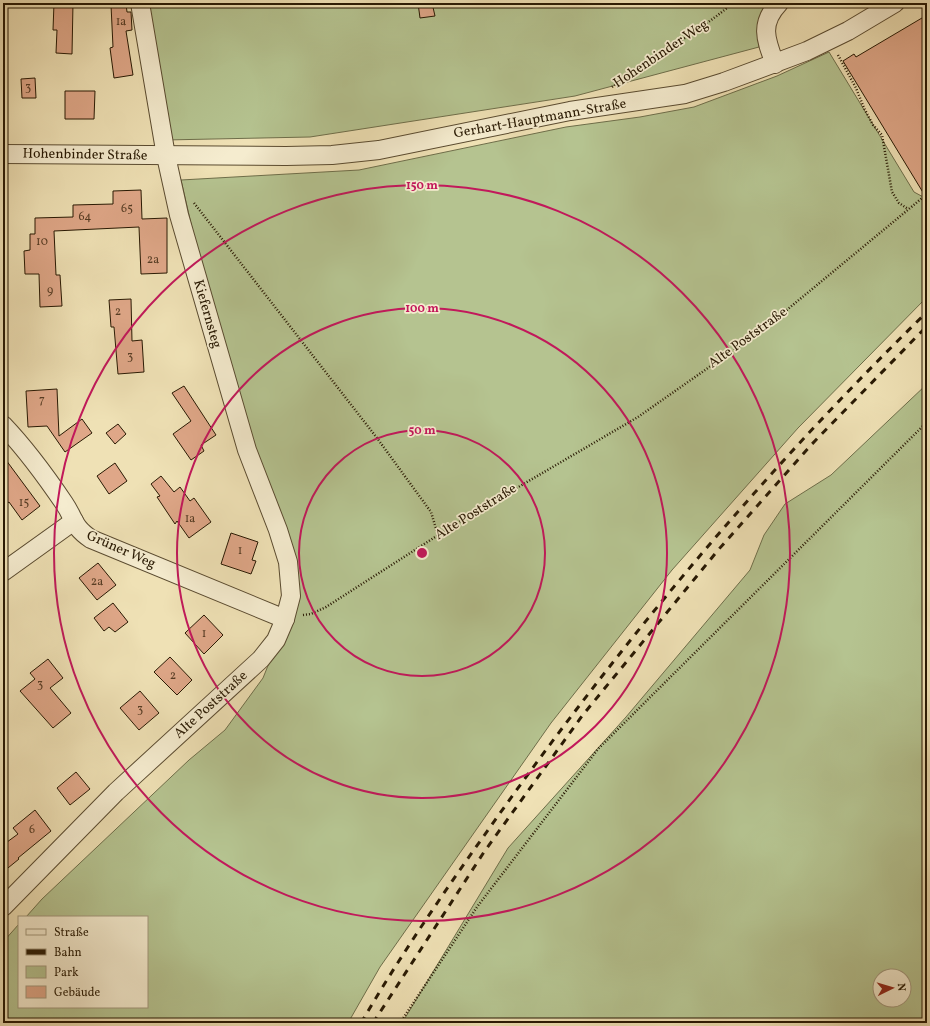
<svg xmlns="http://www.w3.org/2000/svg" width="930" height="1026" font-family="Vollkorn,serif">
	<rect width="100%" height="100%" fill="#efe1b5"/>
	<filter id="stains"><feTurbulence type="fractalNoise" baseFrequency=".005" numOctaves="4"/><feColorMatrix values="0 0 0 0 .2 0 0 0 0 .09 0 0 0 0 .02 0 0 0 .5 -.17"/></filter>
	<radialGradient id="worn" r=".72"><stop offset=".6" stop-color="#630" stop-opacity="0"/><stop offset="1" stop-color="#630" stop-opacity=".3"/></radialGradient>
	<g fill="#b5c390" stroke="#6e6e4a" fill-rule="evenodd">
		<polygon points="140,3 777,3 759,27 759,47 575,96 310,137 165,140"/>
		<polygon points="829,52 914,192 927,199 927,297 798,428 672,570 551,723 380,967 348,1023 3,1023 3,942 19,924 19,1007 147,1007 147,917 26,917 42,899 189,760 225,730 263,678 286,621 292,598 207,293 181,180 359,170 566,127 640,117 694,107 777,76"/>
		<path d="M927 384V1023H402L508 848 626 717 750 570 764 535 785 504 831 475ZM880 976H904V1000H880Z"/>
	</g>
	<g fill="#dfa788" stroke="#281903">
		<polygon points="54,3 73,3 72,54 56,53 57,30 53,30"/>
		<polygon points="418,3 432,3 435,16 420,18"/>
		<polygon points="126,4 127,12 131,12 132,30 126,31 133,75 114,78 110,48 113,47 111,5"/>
		<polygon points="927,15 927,199 843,61 854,54 856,57"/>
		<polygon points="35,78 36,98 22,98 21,79"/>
		<polygon points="65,91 95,91 94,119 65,119"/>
		<polygon points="141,190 142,219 167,218 167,273 141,274 139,227 54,231 56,275 60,275 62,306 40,307 39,274 25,274 24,251 30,250 30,234 35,234 35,218 73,217 73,205 113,204 113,191"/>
		<polygon points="131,299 132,341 142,340 144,372 118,374 114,327 111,327 109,300"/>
		<polygon points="184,386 216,435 201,445 204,451 191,460 173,434 191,421 172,393"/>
		<polygon points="57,389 59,436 82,419 92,433 65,452 47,426 28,427 26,391"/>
		<polygon points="118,424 126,434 115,444 106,433"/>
		<polygon points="3,456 40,506 22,520 9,502 3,506"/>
		<polygon points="115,463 127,481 109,494 97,476"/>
		<polygon points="161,476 174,492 180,487 190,501 194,498 211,522 189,538 177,521 175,524 157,497 160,496 151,484"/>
		<polygon points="231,533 258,542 252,560 256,561 251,574 221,564"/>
		<polygon points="98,563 116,585 97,600 79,578"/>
		<polygon points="113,603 128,622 115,632 109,627 104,631 94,618"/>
		<polygon points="204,615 223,635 204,654 185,633"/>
		<polygon points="170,657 192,680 177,695 154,672"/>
		<polygon points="48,659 63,678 50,688 71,713 53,728 20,691 35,679 30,673"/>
		<polygon points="140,691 159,713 139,730 120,708"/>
		<polygon points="76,772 90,789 70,805 57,788"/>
		<polygon points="35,810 51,831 18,858 19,859 3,872 3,845 18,834 13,828"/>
	</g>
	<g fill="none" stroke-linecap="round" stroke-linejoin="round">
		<defs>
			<g id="street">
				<path d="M775 64C766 40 759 24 779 3"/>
				<polyline points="3,154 286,156 332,155 379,150 570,111 685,94 724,82 807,51 848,31 895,3"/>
				<path d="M3 425C26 449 45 475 64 503 75 519 72 526 91 539L285 619"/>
				<polyline points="3,572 74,521"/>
				<polyline points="3,907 116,792 261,659 276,640 285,619 291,596 288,562 278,530 247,450 179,215 166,156 140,3"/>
			</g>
		</defs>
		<use href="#street" stroke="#5a4b30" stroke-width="20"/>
		<g stroke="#281903" stroke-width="2.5" stroke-dasharray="1 2" stroke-linecap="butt">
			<polyline points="838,55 856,88 864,108 873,125 882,135 892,192 899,203 908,209"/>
			<path d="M612 87C651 57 695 35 733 3"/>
			<polyline points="194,203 377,438 431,512 438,535"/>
			<polyline points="303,615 311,614 326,607 457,523 638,417 765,328 927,194"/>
			<polyline points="400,1023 477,907 598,749 927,422"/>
		</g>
		<use href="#street" stroke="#f5eccf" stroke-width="18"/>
		<g stroke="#281903" stroke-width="3" stroke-dasharray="7 7" stroke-linecap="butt">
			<path d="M361 1023C407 944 460 869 513 795 637 623 775 460 927 312"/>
			<polyline points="373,1023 484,852 582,716 719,549 812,444 927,326"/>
		</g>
	</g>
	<g fill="none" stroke="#c2185b" stroke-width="2">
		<circle cx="422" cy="553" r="123"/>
		<circle cx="422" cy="553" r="245"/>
		<circle cx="422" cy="553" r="368"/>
	</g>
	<g text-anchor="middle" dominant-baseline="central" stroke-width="3.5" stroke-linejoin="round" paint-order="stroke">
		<g font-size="12" fill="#563c24">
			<text x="121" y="22">1a</text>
			<text x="28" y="88">3</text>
			<text x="127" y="209">65</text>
			<text x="85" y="217">64</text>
			<text x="42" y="242">10</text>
			<text x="153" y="260">2a</text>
			<text x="50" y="291">9</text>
			<text x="118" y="312">2</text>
			<text x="130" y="357">3</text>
			<text x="42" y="400">7</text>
			<text x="24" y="503">15</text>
			<text x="190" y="519">1a</text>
			<text x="240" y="551">1</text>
			<text x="97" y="582">2a</text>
			<text x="204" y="634">1</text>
			<text x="173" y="676">2</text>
			<text x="40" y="685">3</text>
			<text x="140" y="710">3</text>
			<text x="32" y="830">6</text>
		</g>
		<g font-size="14" fill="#281903" stroke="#f5eccf">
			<text transform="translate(661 54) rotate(-34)">Hohenbinder Weg</text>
			<text transform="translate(540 119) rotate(-10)">Gerhart-Hauptmann-Straße</text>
			<text transform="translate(85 155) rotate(1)">Hohenbinder Straße</text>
			<text transform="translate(207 314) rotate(74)">Kiefernsteg</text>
			<text transform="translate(748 338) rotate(-36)">Alte Poststraße</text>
			<text transform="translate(476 512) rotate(-32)">Alte Poststraße</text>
			<text transform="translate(121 550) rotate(24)">Grüner Weg</text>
			<text transform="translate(211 705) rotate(-42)">Alte Poststraße</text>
		</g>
	</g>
	<circle cx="422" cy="553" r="6" fill="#c2185b" stroke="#f5eccf" stroke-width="2"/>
	<g font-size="12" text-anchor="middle" font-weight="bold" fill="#c2185b" stroke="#f5eccf" stroke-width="3.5" stroke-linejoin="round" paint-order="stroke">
		<text x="422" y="189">150 m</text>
		<text x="422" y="312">100 m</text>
		<text x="422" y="434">50 m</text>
	</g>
	<rect width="930" height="1026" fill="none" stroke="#efe1b5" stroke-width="16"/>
	<rect x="4" y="4" width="922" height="1018" fill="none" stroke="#281903" stroke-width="2"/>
	<rect x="8" y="8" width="914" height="1010" fill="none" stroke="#281903"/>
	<rect x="18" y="916" width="130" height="92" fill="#f5eccf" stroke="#a3987d"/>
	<rect x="26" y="929" width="20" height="6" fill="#f5eccf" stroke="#a3987d"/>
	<text x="54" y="936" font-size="12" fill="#281903">Straße</text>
	<rect x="26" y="949" width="20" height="6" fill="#281903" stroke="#a3987d"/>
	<text x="54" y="956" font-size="12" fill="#281903">Bahn</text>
	<rect x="26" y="966" width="20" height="12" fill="#b5c390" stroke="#a3987d"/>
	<text x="54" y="976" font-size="12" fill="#281903">Park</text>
	<rect x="26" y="986" width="20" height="12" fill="#dfa788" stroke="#a3987d"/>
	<text x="54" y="996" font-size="12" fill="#281903">Gebäude</text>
	<g transform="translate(892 988) rotate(85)"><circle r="19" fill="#f5eccf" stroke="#a3987d"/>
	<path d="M0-3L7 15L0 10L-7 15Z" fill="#8f2418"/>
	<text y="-6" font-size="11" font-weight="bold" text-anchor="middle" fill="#281903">N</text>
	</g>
	<rect width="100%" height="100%" filter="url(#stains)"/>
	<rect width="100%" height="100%" fill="url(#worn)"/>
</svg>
